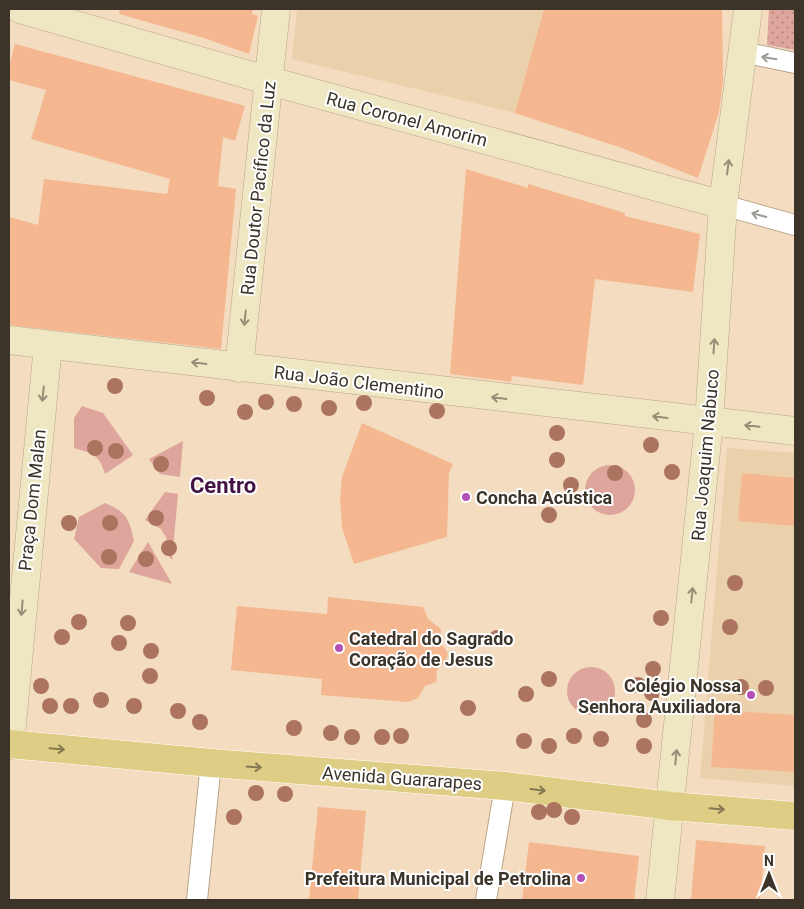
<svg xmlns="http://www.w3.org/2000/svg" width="804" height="909" font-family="Roboto,sans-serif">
	<defs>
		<pattern id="park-dots" width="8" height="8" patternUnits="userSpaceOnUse" patternTransform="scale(1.25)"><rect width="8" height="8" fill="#dda59b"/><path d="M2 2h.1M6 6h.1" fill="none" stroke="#b4877e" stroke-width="1.8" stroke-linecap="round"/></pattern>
	</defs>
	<rect width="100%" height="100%" fill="#f3dcbf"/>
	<g fill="#ebd0ac">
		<polygon points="297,9 544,9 515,113 292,59"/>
		<polygon points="727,448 795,453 795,786 700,778"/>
	</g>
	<g fill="#dda59b">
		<path d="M82 406 103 413 133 455 105 474C100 455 92 453 74 448V418Z"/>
		<polygon points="183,441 180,477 160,474 149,459"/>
		<circle cx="610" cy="490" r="25"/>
		<polygon points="165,492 178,494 172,560 161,548 167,539 161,529 145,520"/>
		<path d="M105 503C126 512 129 518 134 541L119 569 101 568 74 539 79 517Z"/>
		<polygon points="148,542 172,584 129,572"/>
		<circle cx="591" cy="691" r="24"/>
	</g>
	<polygon fill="url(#park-dots)" points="769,9 795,9 795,50 767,45"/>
	<g fill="#f5b790">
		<polygon points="120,9 253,9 252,14 258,16 249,54 204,38 119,14"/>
		<polygon points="544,9 722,9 723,81 719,112 698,178 622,148 515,113"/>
		<polygon points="15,44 245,106 235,141 223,137 218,186 236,189 221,349 9,325 9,217 38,225 44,179 167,194 170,179 31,139 46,90 9,80 9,67"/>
		<polygon points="466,169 528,188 528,184 625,213 625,216 700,234 693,292 595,279 583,385 512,376 511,382 450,374"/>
		<polygon points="362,423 453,464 449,473 447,537 354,564 342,528 340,499 342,477"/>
		<polygon points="742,473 795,478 795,526 738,521"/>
		<polygon points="328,597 423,607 428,619 441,629 440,642 448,653 446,661 437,670 436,682 425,686 418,698 408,702 321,695 322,679 231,670 237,606 327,614"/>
		<polygon points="715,710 795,715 795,772 711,767"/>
		<polygon points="318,807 366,811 358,900 309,900"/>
		<polygon points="696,840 765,846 760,900 691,900"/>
		<polygon points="529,842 639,856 634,900 522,900"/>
	</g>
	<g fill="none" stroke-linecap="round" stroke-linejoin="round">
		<defs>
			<g id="street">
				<polyline points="743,52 795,63"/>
				<polyline points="723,205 795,225"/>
				<polyline points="197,900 211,763"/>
				<polyline points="486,900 505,786"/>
			</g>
			<g id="secondary">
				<polyline points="20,9 270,81 723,205"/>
				<polyline points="9,340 795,431"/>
				<polyline points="239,368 276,9"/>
				<polyline points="10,745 48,345"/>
				<polyline points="660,900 709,422 723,205 748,9"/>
			</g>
			<polyline id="primary" points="9,744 211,763 505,786 671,806 795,816"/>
		</defs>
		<use href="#street" stroke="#b9a488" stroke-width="22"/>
		<use href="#secondary" stroke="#b9a488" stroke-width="29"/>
		<use href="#primary" stroke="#fff" stroke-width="29"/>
		<use href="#street" stroke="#fff" stroke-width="20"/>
		<use href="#secondary" stroke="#eee7c2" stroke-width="28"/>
		<use href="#primary" stroke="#dece85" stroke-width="28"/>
	</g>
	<g fill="#ac735f">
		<circle cx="115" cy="386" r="8"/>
		<circle cx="207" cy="398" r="8"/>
		<circle cx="266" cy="402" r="8"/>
		<circle cx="364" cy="403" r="8"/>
		<circle cx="294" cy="404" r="8"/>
		<circle cx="329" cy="408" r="8"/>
		<circle cx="437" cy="411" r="8"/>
		<circle cx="245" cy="412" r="8"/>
		<circle cx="557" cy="433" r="8"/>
		<circle cx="651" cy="445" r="8"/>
		<circle cx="95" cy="448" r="8"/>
		<circle cx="116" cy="451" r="8"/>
		<circle cx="557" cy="460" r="8"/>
		<circle cx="161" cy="464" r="8"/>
		<circle cx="672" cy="472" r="8"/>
		<circle cx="615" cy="473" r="8"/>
		<circle cx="571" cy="485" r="8"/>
		<circle cx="549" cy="515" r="8"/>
		<circle cx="156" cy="518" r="8"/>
		<circle cx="69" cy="523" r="8"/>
		<circle cx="110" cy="523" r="8"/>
		<circle cx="169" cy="548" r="8"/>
		<circle cx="109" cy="557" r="8"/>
		<circle cx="146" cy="559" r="8"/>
		<circle cx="735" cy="583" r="8"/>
		<circle cx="661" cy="618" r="8"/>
		<circle cx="79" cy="622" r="8"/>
		<circle cx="128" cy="623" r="8"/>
		<circle cx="730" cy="627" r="8"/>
		<circle cx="62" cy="637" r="8"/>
		<circle cx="497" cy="638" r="8"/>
		<circle cx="119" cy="643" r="8"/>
		<circle cx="151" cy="651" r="8"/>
		<circle cx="653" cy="669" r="8"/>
		<circle cx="150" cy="676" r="8"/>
		<circle cx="549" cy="679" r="8"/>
		<circle cx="638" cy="685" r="8"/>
		<circle cx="41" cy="686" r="8"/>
		<circle cx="741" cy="687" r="8"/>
		<circle cx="766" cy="688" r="8"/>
		<circle cx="652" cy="693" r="8"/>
		<circle cx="526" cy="694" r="8"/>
		<circle cx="101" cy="700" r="8"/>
		<circle cx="50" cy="706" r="8"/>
		<circle cx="71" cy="706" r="8"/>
		<circle cx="134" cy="706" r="8"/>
		<circle cx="468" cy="708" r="8"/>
		<circle cx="178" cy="711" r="8"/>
		<circle cx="644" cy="720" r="8"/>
		<circle cx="200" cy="722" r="8"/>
		<circle cx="294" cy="728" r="8"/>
		<circle cx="331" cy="733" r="8"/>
		<circle cx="401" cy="736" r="8"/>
		<circle cx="574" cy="736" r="8"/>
		<circle cx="352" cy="737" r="8"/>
		<circle cx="382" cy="737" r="8"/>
		<circle cx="601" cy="739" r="8"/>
		<circle cx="524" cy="741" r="8"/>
		<circle cx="549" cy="746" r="8"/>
		<circle cx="644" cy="746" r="8"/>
		<circle cx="256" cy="793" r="8"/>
		<circle cx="285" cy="794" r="8"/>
		<circle cx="554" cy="810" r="8"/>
		<circle cx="539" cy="812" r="8"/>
		<circle cx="234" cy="817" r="8"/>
		<circle cx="572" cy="817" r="8"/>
	</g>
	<defs><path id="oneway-shaft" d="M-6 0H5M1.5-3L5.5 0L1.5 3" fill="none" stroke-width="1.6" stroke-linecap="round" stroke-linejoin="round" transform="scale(1.25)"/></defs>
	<g stroke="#9e9a94">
		<use href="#oneway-shaft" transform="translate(769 58) rotate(-171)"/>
		<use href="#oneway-shaft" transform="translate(759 215) rotate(-165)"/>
	</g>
	<g stroke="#968e76">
		<use href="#oneway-shaft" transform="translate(728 167) rotate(-83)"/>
		<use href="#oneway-shaft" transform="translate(245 318) rotate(96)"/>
		<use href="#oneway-shaft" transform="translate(714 346) rotate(-86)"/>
		<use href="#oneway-shaft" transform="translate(199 363) rotate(-173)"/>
		<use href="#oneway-shaft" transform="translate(43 394) rotate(96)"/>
		<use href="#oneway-shaft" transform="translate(499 398) rotate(-173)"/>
		<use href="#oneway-shaft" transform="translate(660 417) rotate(-173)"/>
		<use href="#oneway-shaft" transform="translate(752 426) rotate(-174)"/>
		<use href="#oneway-shaft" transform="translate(692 595) rotate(-84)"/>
		<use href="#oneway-shaft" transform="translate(22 608) rotate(95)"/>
		<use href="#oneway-shaft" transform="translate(676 757) rotate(-84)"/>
	</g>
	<g stroke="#857952">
		<use href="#oneway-shaft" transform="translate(57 749) rotate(5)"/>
		<use href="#oneway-shaft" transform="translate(254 767) rotate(4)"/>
		<use href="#oneway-shaft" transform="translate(538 790) rotate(7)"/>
		<use href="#oneway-shaft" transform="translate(717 809) rotate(5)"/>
	</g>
	<g fill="#b350b7" stroke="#fff" stroke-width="2">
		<circle cx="466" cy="497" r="5"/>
		<circle cx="339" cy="648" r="5"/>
		<circle cx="751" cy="695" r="5"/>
		<circle cx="581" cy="878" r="5"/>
	</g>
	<g text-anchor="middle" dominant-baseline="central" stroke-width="4" stroke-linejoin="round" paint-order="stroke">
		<g font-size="18" fill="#3d3429" stroke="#fff">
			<text transform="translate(407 119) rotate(15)">Rua Coronel Amorim</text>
			<text transform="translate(258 188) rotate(-84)">Rua Doutor Pacífico da Luz</text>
			<text transform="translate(359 382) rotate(7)">Rua João Clementino</text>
			<text transform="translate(705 455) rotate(-85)">Rua Joaquim Nabuco</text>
			<text transform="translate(32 500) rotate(-84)">Praça Dom Malan</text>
			<text transform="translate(402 778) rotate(4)">Avenida Guararapes</text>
		</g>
		<g font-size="18" font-weight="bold" fill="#3d3429" stroke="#fff" text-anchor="start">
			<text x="476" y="497">Concha Acústica</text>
			<text x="349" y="638">Catedral do Sagrado<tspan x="349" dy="21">Coração de Jesus</tspan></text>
			<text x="741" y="685" text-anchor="end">Colégio Nossa<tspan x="741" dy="21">Senhora Auxiliadora</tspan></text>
			<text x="571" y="878" text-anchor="end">Prefeitura Municipal de Petrolina</text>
		</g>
		<g font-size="22" font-weight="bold" fill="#421344" stroke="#fff">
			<text x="223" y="485">Centro</text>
		</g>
	</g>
	<rect width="804" height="909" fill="none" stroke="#3d3429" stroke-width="20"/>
	<g transform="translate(769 874)" stroke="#ffffff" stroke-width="4" paint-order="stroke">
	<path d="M0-4L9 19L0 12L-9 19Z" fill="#3d3429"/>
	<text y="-8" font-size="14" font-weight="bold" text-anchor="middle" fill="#3d3429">N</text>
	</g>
</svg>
